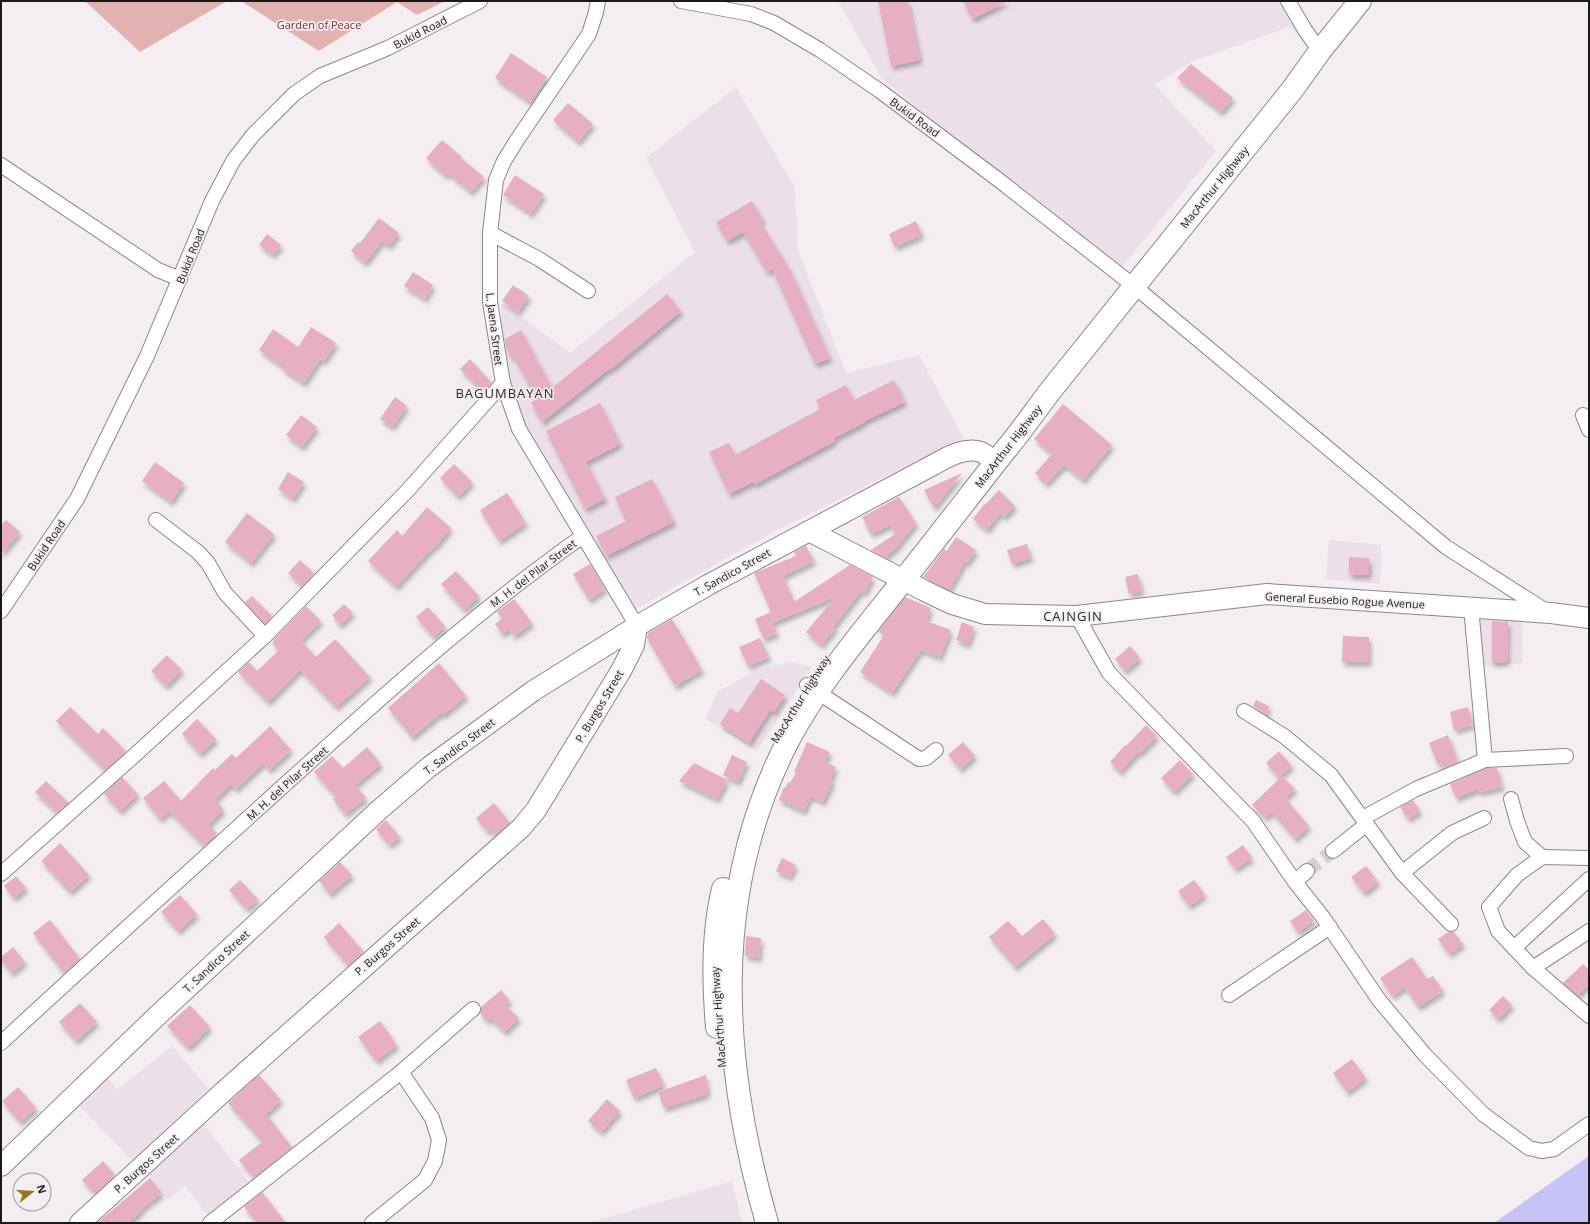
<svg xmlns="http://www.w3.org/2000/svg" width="1590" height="1224" font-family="'Open Sans',sans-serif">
	<defs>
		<filter id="shadow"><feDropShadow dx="2.5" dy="4.5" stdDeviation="2" flood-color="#0004"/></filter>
	</defs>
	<rect width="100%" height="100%" fill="#f4eef2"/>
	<g fill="#ecdfe9">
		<polygon points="838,1 1293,1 1301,16 1312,25 1301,38 1289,27 1191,62 1170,76 1154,84 1216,151 1118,272 882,79"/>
		<polygon points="736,87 795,188 798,250 846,373 919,355 965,441 912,463 778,530 723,560 636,609 527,428 511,389 501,353 501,302 570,353 695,252 646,158"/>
		<polygon points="1329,540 1381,545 1380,584 1326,579"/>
		<polygon points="1478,614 1523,617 1522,663 1483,667"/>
		<polygon points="793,662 812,667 757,751 706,719 717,692 756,670"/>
		<polygon points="172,1046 209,1089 132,1161 77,1103 107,1076 117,1090"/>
		<polygon points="202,1122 250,1183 208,1216 185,1186 168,1200 144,1169"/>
		<polygon points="732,1181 742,1223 589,1223"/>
	</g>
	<g fill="#e2b2b1">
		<polygon points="85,1 227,1 140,52"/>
		<polygon points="241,1 445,1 417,15 397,2 319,51"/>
	</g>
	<polygon fill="#c6c4f6" points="1589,1156 1589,1223 1494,1223"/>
	<g fill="#e7afc2" filter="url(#shadow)">
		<polygon points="878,1 908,1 920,60 891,66"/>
		<polygon points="963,1 1008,1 972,19"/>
		<polygon points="511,53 547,77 530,102 495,78"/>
		<polygon points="1191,64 1233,98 1221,112 1177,78"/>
		<polygon points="568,103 593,124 578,142 553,120"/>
		<polygon points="442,140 462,157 461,158 484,177 471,192 448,173 446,176 426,158"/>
		<polygon points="515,175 544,194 531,214 503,195"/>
		<polygon points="752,201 763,220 760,222 790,270 830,358 815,364 772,269 767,272 743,232 727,241 716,222"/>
		<polygon points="379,218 399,233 389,246 382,241 365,263 351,251 358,242 360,243"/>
		<polygon points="916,221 922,235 895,247 889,234"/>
		<polygon points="267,234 281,245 273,255 259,245"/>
		<polygon points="413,272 433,285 425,299 404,286"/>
		<polygon points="513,285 529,296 518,312 502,301"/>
		<polygon points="667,294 681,311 611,369 610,368 542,422 531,403 537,399 513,356 511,357 506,347 505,339 521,330 552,388"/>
		<polygon points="311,327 336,343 324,361 320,359 304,383 282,369 283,367 259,350 273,329 298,347"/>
		<polygon points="470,359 492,383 483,392 460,369"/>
		<polygon points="894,380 905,402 864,421 865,422 834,438 835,441 755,484 753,482 729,494 709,452 729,443 735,455 820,409 816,400 846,385 854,400"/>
		<polygon points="395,397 407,406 392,427 380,419"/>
		<polygon points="600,403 620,444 586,462 605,499 585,509 546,431"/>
		<polygon points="1063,404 1112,445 1083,480 1064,465 1046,484 1035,473 1052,454 1034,439"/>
		<polygon points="301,415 317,427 302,447 286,435"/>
		<polygon points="155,462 184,483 171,502 142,481"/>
		<polygon points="454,464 472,482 458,497 440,478"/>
		<polygon points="288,472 304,482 293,499 278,489"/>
		<polygon points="962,473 934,508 924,490"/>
		<polygon points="652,479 674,522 606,556 596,536 626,521 615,497"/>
		<polygon points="999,490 1015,506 1004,517 1000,513 987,530 973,519 984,504 985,505"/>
		<polygon points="507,493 526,523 499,541 480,510"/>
		<polygon points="899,497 916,523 895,549 889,553 886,558 871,550 895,534 890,525 871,534 862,517"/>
		<polygon points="427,507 451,528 434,548 433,547 396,587 368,561 397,530 402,536"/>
		<polygon points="247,513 274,534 251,563 225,542"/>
		<polygon points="6,520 20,532 1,554 1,525"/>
		<polygon points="956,537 976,550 967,563 965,561 949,590 923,577 944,549 947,551"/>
		<polygon points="1027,544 1031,558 1012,564 1007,550"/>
		<polygon points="806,546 814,561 783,576 794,602 850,565 873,577 864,593 861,591 833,627 835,629 821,645 806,632 835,597 772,623 777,633 764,639 755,619 771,612 754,573 796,556 794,552"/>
		<polygon points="1349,557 1369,558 1369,575 1349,574"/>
		<polygon points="300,560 314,573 302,586 288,573"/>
		<polygon points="590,564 605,589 589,600 573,574"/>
		<polygon points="456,571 479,596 464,610 441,584"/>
		<polygon points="1138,574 1142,591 1129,594 1125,577"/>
		<polygon points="252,596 272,616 265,624 245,602"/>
		<polygon points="905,597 931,608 926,621 951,630 940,657 921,650 892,693 860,672 884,635 878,632"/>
		<polygon points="514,599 532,623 514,636 509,629 502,634 495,624 502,619 497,612"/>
		<polygon points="344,604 353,613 340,625 332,615"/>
		<polygon points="306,606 321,621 301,640 316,657 335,639 370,677 336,707 300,670 268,702 238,672 249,662 257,671 279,650 272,643 274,641 273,640"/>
		<polygon points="428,607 445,626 433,637 416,617"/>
		<polygon points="672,619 702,670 675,686 647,638 648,633"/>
		<polygon points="1492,621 1508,622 1507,662 1492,663"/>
		<polygon points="962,622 974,627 968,644 956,640"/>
		<polygon points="1343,636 1369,637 1369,662 1342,662"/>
		<polygon points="760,638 769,657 748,666 739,647"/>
		<polygon points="1130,646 1140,658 1125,671 1115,659"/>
		<polygon points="167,655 182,670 166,686 151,671"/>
		<polygon points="439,663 466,696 443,715 441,713 412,737 388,708"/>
		<polygon points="761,679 785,695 774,712 770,710 749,743 720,724 730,708 738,713"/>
		<polygon points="1256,700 1269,706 1266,714 1253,706"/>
		<polygon points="70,707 98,734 103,728 126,751 105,770 56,721"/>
		<polygon points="1468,707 1473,725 1454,730 1450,712"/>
		<polygon points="197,719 216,739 200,754 182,734"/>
		<polygon points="1146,725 1157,736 1140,753 1138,752 1120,772 1110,762 1125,745 1126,746"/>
		<polygon points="270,726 291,750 269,770 263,763 236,789 231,784 215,800 222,807 222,811 208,825 217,833 204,846 169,811 160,819 143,798 164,781 181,801 213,768 215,770 232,754 236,758"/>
		<polygon points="1448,735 1458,762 1443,768 1441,763 1438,765 1429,743"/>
		<polygon points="807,742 830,752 825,762 836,767 830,780 833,781 823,802 811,796 804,811 779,800 784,787 785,788 788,782 790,783 796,773 794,772"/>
		<polygon points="963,742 975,756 960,769 948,755"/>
		<polygon points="367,747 381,764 355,785 366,798 345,814 333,799 336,797 314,772 332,756 343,768"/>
		<polygon points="1279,751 1292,766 1278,777 1266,763"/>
		<polygon points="732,755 747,762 738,782 723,775"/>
		<polygon points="1180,760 1193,774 1174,792 1161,778"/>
		<polygon points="694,763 727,780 717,799 679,781"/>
		<polygon points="1487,768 1497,768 1502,787 1479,792 1478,789 1456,798 1450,784"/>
		<polygon points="1282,776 1295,789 1285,798 1309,826 1295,839 1272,812 1265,818 1252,805"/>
		<polygon points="122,777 138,794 120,811 104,794"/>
		<polygon points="46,781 69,803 57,813 35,792"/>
		<polygon points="1413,800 1420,811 1408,819 1400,807"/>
		<polygon points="494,803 510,823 496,835 491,829 488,832 476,818"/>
		<polygon points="386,820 400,837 389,845 376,829"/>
		<polygon points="60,843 89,875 70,892 41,861"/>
		<polygon points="1243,845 1252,858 1235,869 1226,857"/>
		<polygon points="782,858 796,865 790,877 776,871"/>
		<polygon points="340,862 352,875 330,894 319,881"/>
		<polygon points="1366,866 1378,882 1364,893 1351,877"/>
		<polygon points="16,876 26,888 14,898 4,886"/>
		<polygon points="240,880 258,899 247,909 229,890"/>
		<polygon points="1194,880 1205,895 1189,906 1178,891"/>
		<polygon points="180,895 197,914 178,931 161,912"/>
		<polygon points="1306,910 1314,921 1298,932 1290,921"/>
		<polygon points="1043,919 1055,934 1015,967 989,937 1008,921 1022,936"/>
		<polygon points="50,920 80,959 64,973 33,933"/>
		<polygon points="339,923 364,952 348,966 324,937"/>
		<polygon points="1448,932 1454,932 1463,944 1449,954 1438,939"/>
		<polygon points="746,936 761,938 759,958 745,956"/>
		<polygon points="13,947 25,962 11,973 1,960 1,957"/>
		<polygon points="1412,957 1427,979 1433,976 1443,991 1418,1007 1405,987 1392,996 1380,978"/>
		<polygon points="1583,964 1589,970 1589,984 1578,995 1563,983"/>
		<polygon points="501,990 510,1001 505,1005 519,1018 505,1032 490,1018 487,1021 480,1013 481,1007"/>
		<polygon points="1503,996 1512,1005 1498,1019 1489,1010"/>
		<polygon points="80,1003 97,1022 76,1041 59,1022"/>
		<polygon points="190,1005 210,1027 188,1048 167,1026"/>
		<polygon points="380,1021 397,1045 376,1061 358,1037"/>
		<polygon points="1352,1059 1366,1078 1347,1092 1333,1073"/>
		<polygon points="656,1068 664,1085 634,1098 626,1080"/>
		<polygon points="259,1075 281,1100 266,1114 292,1147 254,1178 239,1160 262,1142 228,1103"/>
		<polygon points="706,1075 708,1094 664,1108 658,1092"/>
		<polygon points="18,1087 36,1108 20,1122 2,1101"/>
		<polygon points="607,1099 620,1111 601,1132 588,1121"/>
		<polygon points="103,1161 115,1175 95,1194 82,1180"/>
		<polygon points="150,1178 162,1193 140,1210 141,1212 127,1223 97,1223"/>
		<polygon points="262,1192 286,1223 257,1223 244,1207"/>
	</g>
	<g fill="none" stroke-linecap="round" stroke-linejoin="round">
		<polyline stroke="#d3ced2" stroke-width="14" stroke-dasharray="14 7" stroke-linecap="butt" points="1307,871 1333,851"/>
		<defs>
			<g id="street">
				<polyline points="598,1 596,12 589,34 517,140 504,161 496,180 490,233 490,302 503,383 519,429 637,626"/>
				<polyline points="681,1 751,14 774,23 820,50 880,91 1000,181 1134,286 1446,547 1546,611"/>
				<polyline points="1288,1 1305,30 1320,51"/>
				<polyline points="1,165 158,270 180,279"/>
				<polyline points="490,233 539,259 588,291"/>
				<polyline points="1583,415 1589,430"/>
				<polyline points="156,520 198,552 208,563 225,593 265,636"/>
				<polyline points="1,611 77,499 147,356 212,201 233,161 253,135 294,94 320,76 388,48 480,1"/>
				<polyline points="1077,616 1109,673 1253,821 1295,882 1322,916 1379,1000 1425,1055 1483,1114 1529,1148 1542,1151 1554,1149 1589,1124"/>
				<polyline points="807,685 919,759 926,758 936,750"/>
				<polyline points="1244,711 1284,736 1331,775 1402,873 1451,924"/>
				<polyline points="1485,760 1566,756"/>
				<polyline points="1511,799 1517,821 1525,842 1542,857"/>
				<polyline points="1363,818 1416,789 1485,760 1471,607"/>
				<polyline points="1333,851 1367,824"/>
				<polyline points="1589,858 1542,857 1517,875 1489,907 1498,931 1533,968 1589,1016"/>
				<polyline points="1402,873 1452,833 1484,818"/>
				<polyline points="1,874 136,754 265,636 408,490 503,383"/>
				<polyline points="1295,882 1307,871"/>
				<polyline points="1514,948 1589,879"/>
				<polyline points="1533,968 1589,931"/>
				<polyline points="1229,995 1330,927"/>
				<path d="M1 1043C97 954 194 867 291 779 385 694 479 609 583 536"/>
				<polyline points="210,1223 401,1072 473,1009"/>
				<polyline points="372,1223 425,1180 435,1161 439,1140 432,1118 401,1072"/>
			</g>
			<g id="secondary">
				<polyline points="809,531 925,591 952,604 985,614 1077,616 1267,594 1551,613 1589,618"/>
				<path d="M1 1166 157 1016 379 810 429 767 533 691 637 626 708 585 933 465C946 458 965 446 981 452 986 454 991 459 996 463"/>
				<polyline points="80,1223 223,1092 521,828 536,810 622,669 634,645 637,626"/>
			</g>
			<g id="highway">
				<path d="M717 1027C713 982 712 934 723 889"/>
				<path d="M767 1223C721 1062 709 892 789 739 820 681 864 630 905 578 938 537 970 495 1003 453 1020 433 1035 411 1051 390 1131 290 1211 190 1292 90L1320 51 1360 1"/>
			</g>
		</defs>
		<use href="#street" stroke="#8c868a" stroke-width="16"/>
		<use href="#secondary" stroke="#8c868a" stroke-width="22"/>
		<use href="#highway" stroke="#8c868a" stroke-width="24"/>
		<use href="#street" stroke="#fff" stroke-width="14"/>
		<use href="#secondary" stroke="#fff" stroke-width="20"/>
		<use href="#highway" stroke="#fff" stroke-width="22"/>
	</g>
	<g text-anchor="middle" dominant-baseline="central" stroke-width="3.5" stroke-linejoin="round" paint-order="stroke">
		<g font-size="11" fill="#773034" stroke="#f4eef2">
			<text x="319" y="24">Garden of Peace</text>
		</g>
		<g font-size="11" fill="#1b191b" stroke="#f4eef2">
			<text transform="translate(420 32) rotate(-27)">Bukid Road</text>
			<text transform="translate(915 117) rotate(36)">Bukid Road</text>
			<text transform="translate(1214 187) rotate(-51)">MacArthur Highway</text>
			<text transform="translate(190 256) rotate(-68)">Bukid Road</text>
			<text transform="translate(495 329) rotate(83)">L. Jaena Street</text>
			<text transform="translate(1008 446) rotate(-52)">MacArthur Highway</text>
			<text transform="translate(46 545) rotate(-56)">Bukid Road</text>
			<text transform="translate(732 572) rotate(-29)">T. Sandico Street</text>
			<text transform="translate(533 573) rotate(-37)">M. H. del Pilar Street</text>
			<text transform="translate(1345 600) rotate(3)">General Eusebio Rogue Avenue</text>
			<text transform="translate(800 699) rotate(-58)">MacArthur Highway</text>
			<text transform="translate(599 706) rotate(-59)">P. Burgos Street</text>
			<text transform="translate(459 746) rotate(-37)">T. Sandico Street</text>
			<text transform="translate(287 783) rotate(-42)">M. H. del Pilar Street</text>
			<text transform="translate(387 946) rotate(-41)">P. Burgos Street</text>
			<text transform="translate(216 961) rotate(-43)">T. Sandico Street</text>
			<text transform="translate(718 1017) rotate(-94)">MacArthur Highway</text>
			<text transform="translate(146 1163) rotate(-42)">P. Burgos Street</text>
		</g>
		<g font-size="13" letter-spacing="1" fill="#2c272b" stroke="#f4eef2">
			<text x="505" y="393">BAGUMBAYAN</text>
			<text x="1073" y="616">CAINGIN</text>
		</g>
	</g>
	<rect width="1590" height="1224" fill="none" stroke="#1b191b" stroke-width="4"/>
	<g transform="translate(32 1192) rotate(73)"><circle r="19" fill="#f4eef2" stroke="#9d999c"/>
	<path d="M0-3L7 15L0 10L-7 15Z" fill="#94771e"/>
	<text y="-6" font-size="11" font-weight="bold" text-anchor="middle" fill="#1b191b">N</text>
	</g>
</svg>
